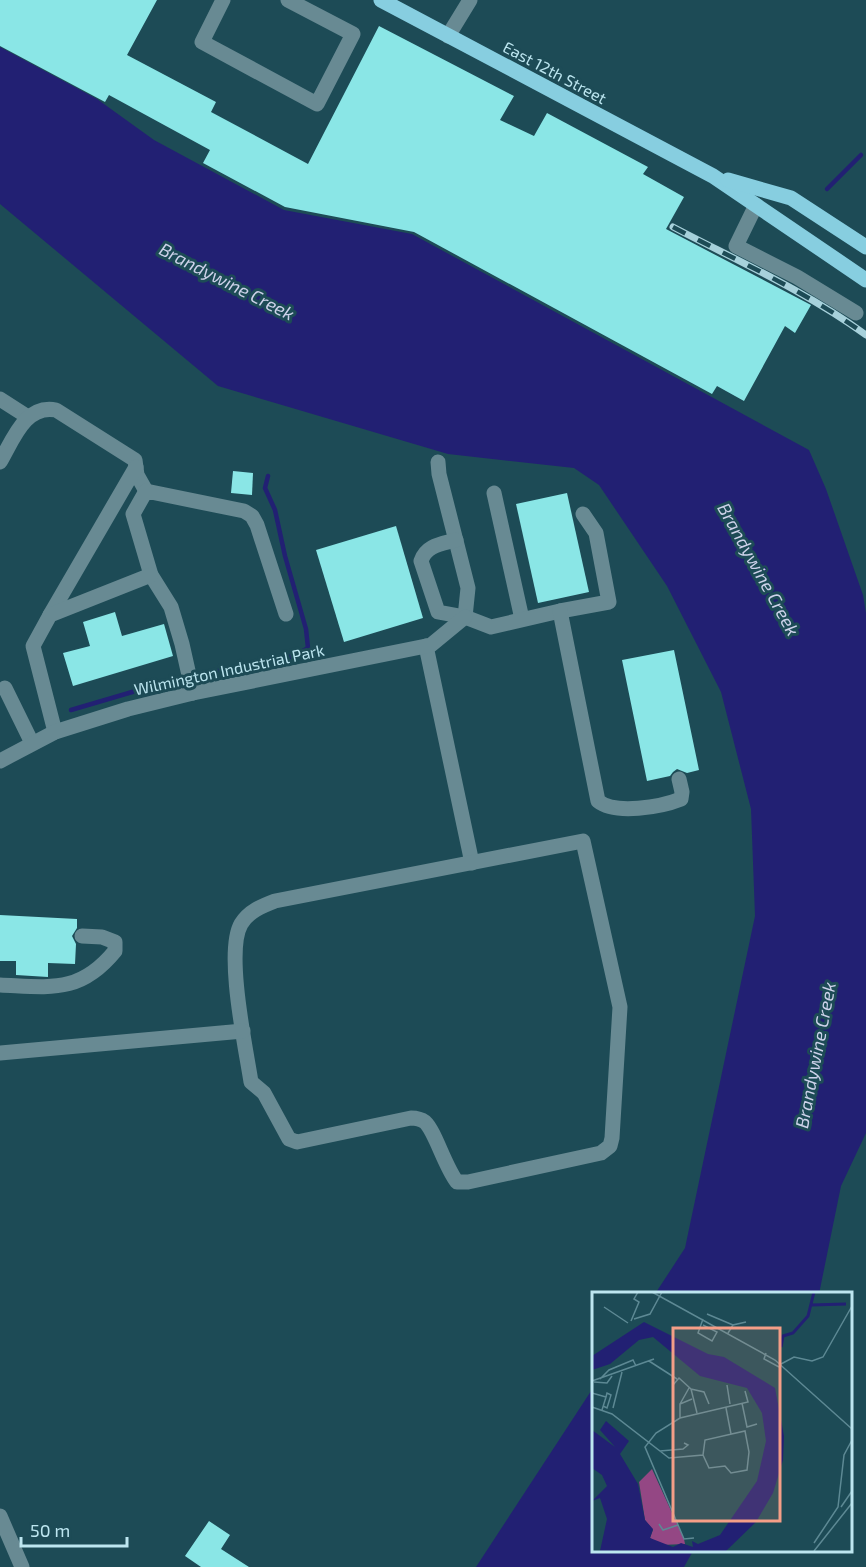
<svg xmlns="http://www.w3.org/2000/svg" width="866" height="1567" font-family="'Exo 2',sans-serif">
	<rect width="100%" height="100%" fill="#1d4b56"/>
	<g fill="#222073">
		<polygon points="0,47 97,99 154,140 284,210 412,234 809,450 826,489 863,595 866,613 866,1133 841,1186 819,1294 655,1294 685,1248 755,916 751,809 721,692 667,586 599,485 574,468 448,454 218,386 0,204"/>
		<polygon points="593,1388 593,1550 693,1551 684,1567 476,1567"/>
	</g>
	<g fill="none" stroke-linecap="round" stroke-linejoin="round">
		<g stroke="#222073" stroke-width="4.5">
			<polyline points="827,189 861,155"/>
			<polyline points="208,673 294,656 308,648 306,629 285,556 275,510 265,488 268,476"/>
			<polyline points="71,710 173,680"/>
		</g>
	</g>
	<g fill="#8ae6e6">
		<polygon points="0,0 157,0 127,55 216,102 211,112 308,164 379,26 514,96 500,120 534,136 547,113 648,167 643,174 684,197 666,229 811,305 795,333 785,326 744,401 717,386 712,394 414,232 285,207 203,163 210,150 109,95 105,102 0,46"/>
		<polygon points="233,471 253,473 252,495 231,493"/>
		<polygon points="567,493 589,592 538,603 516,504"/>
		<polygon points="396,526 423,618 344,642 316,550"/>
		<polygon points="115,612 122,636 164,624 173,656 73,686 63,653 90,646 83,622"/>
		<polygon points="674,650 699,770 687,773 677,769 673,772 670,776 647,781 622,660"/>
		<polygon points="0,915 77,919 77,928 72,936 76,944 75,964 48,963 48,977 16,975 16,961 0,961"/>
		<polygon points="209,1521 230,1535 221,1549 249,1567 201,1567 185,1556"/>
	</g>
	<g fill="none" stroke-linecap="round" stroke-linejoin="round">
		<g stroke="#688a93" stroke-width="15">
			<polyline points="223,0 202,42 317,104 353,34 288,0"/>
			<polyline points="448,36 470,0"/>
			<polyline points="756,205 736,246 797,277 856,313"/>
			<polyline points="0,399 28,417"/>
			<path d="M0 462C13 440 25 404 56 410L135 460 137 475 146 491"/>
			<polyline points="438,462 439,474 468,588 465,617"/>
			<polyline points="494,493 522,619"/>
			<path d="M456 540C442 544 426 545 421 561L438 612 465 617 491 627 560 611 609 602 596 533 583 514"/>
			<path d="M560 611 598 801C615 815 661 807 681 799L682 792 679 779"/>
			<polyline points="50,615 136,467"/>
			<polyline points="426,646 472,863"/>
			<polyline points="5,688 32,743"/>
			<polyline points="193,693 182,644 171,607 151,575 133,514 146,491 244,511 252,516 257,525 286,614"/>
			<polyline points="55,732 33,646 50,615 151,575"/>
			<polyline points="0,761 55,732 128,709 193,693 426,646 431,645 465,617"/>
			<path d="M583 841 620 1007 612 1138 610 1146 601 1153 468 1182H457C445 1167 435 1131 425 1122 421 1119 416 1118 411 1118L297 1142 289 1139 264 1093 251 1082C246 1049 225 952 241 924 249 911 262 906 275 901Z"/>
			<path d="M0 985C50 987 80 994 115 951V942L102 937 82 936"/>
			<polyline points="0,1053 243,1031"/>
			<polyline points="0,1516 22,1567"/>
		</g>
		<g stroke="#87cee0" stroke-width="15">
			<polyline points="381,0 713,176 866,280"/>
			<polyline points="728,180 791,198 866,247"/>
		</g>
		<defs>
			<path id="rail" d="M673 227C738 261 807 292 866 335"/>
		</defs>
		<use href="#rail" stroke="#a7d1db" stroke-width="7"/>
		<use href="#rail" stroke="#1d4b56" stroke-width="4.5" stroke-dasharray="14" stroke-linecap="butt"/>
	</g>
	<g text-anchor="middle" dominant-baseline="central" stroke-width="6" stroke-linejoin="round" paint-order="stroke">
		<g font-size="16" fill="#bde6f0" stroke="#1d4b56">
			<text transform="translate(555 72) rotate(28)">East 12th Street</text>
			<text transform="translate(229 669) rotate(-12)">Wilmington Industrial Park</text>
		</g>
		<g font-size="18" font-style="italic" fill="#cdd2ea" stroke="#1d4b56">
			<text transform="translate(227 281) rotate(27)">Brandywine Creek</text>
			<text transform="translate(759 569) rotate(61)">Brandywine Creek</text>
			<text transform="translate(815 1055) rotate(-79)">Brandywine Creek</text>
		</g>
	</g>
	<g transform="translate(592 1292)">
		<rect width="260" height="260" fill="#1d4b56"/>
		<path d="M60 177 92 247 93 252 69 253 58 246 61 238 53 228 47 190Z" fill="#944784"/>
		<path d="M52 30 116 62 132 65 183 96 192 144 191 168 181 201 164 230 134 259H8L15 227 8 206 0 209 15 194 10 183 0 176V138L23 155 8 138 14 129 37 149 28 162 46 192 53 228 61 237 58 246 81 255 89 251 101 255 100 249 106 252 128 243 165 189 174 149 170 121 155 96 108 84 61 45 47 48 18 72 0 78V64Z" fill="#222073"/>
		<path fill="none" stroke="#222073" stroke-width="3" d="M219 13 254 12M189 55 191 44 201 41 216 24 222 0"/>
		<path fill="none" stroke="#5d8994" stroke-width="1.5" d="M60 0 183 68 260 137M12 15 36 31M115 22 141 33M42 27 58 22 70 0M111 27 106 41 120 49 125 40 111 33M39 29 47 10 42 7 46 0M136 41 141 33 154 30M174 61 172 67 187 75M57 69 85 87M189 72 202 65 220 69 231 65 260 14M8 87 17 78 41 68 44 74M0 89 62 67M2 90 15 91 20 84M81 93 87 86 99 97M135 93 138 112M0 101 14 105 10 118M150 111 155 135 165 132M88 112 97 96M11 114 15 116 19 103 15 101 14 105M0 115 20 122 68 159 91 157 96 153 92 151M21 116 30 80M134 116 139 142M105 121 99 97 112 100 117 112M88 126V112L100 107M68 159 77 166 111 163 113 148 153 139 157 160 155 178 139 181 133 174 117 176 111 163M249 215 260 199M67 232 71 238 86 233M102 246 92 247 53 155 64 141 88 126 156 110 153 99M222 251 246 215 252 163 260 148M222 259 260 211"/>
		<path fill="#f49e87" fill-opacity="0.15" stroke="#f49e87" stroke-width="3" d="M81 36H188V229H81Z"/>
		<rect width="260" height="260" fill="none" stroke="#bde6f0" stroke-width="3"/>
	</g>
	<path d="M21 1537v9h106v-9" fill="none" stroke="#bde6f0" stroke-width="3"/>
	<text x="30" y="1537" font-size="18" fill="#bde6f0" stroke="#1d4b56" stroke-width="4.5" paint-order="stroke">50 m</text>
</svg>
